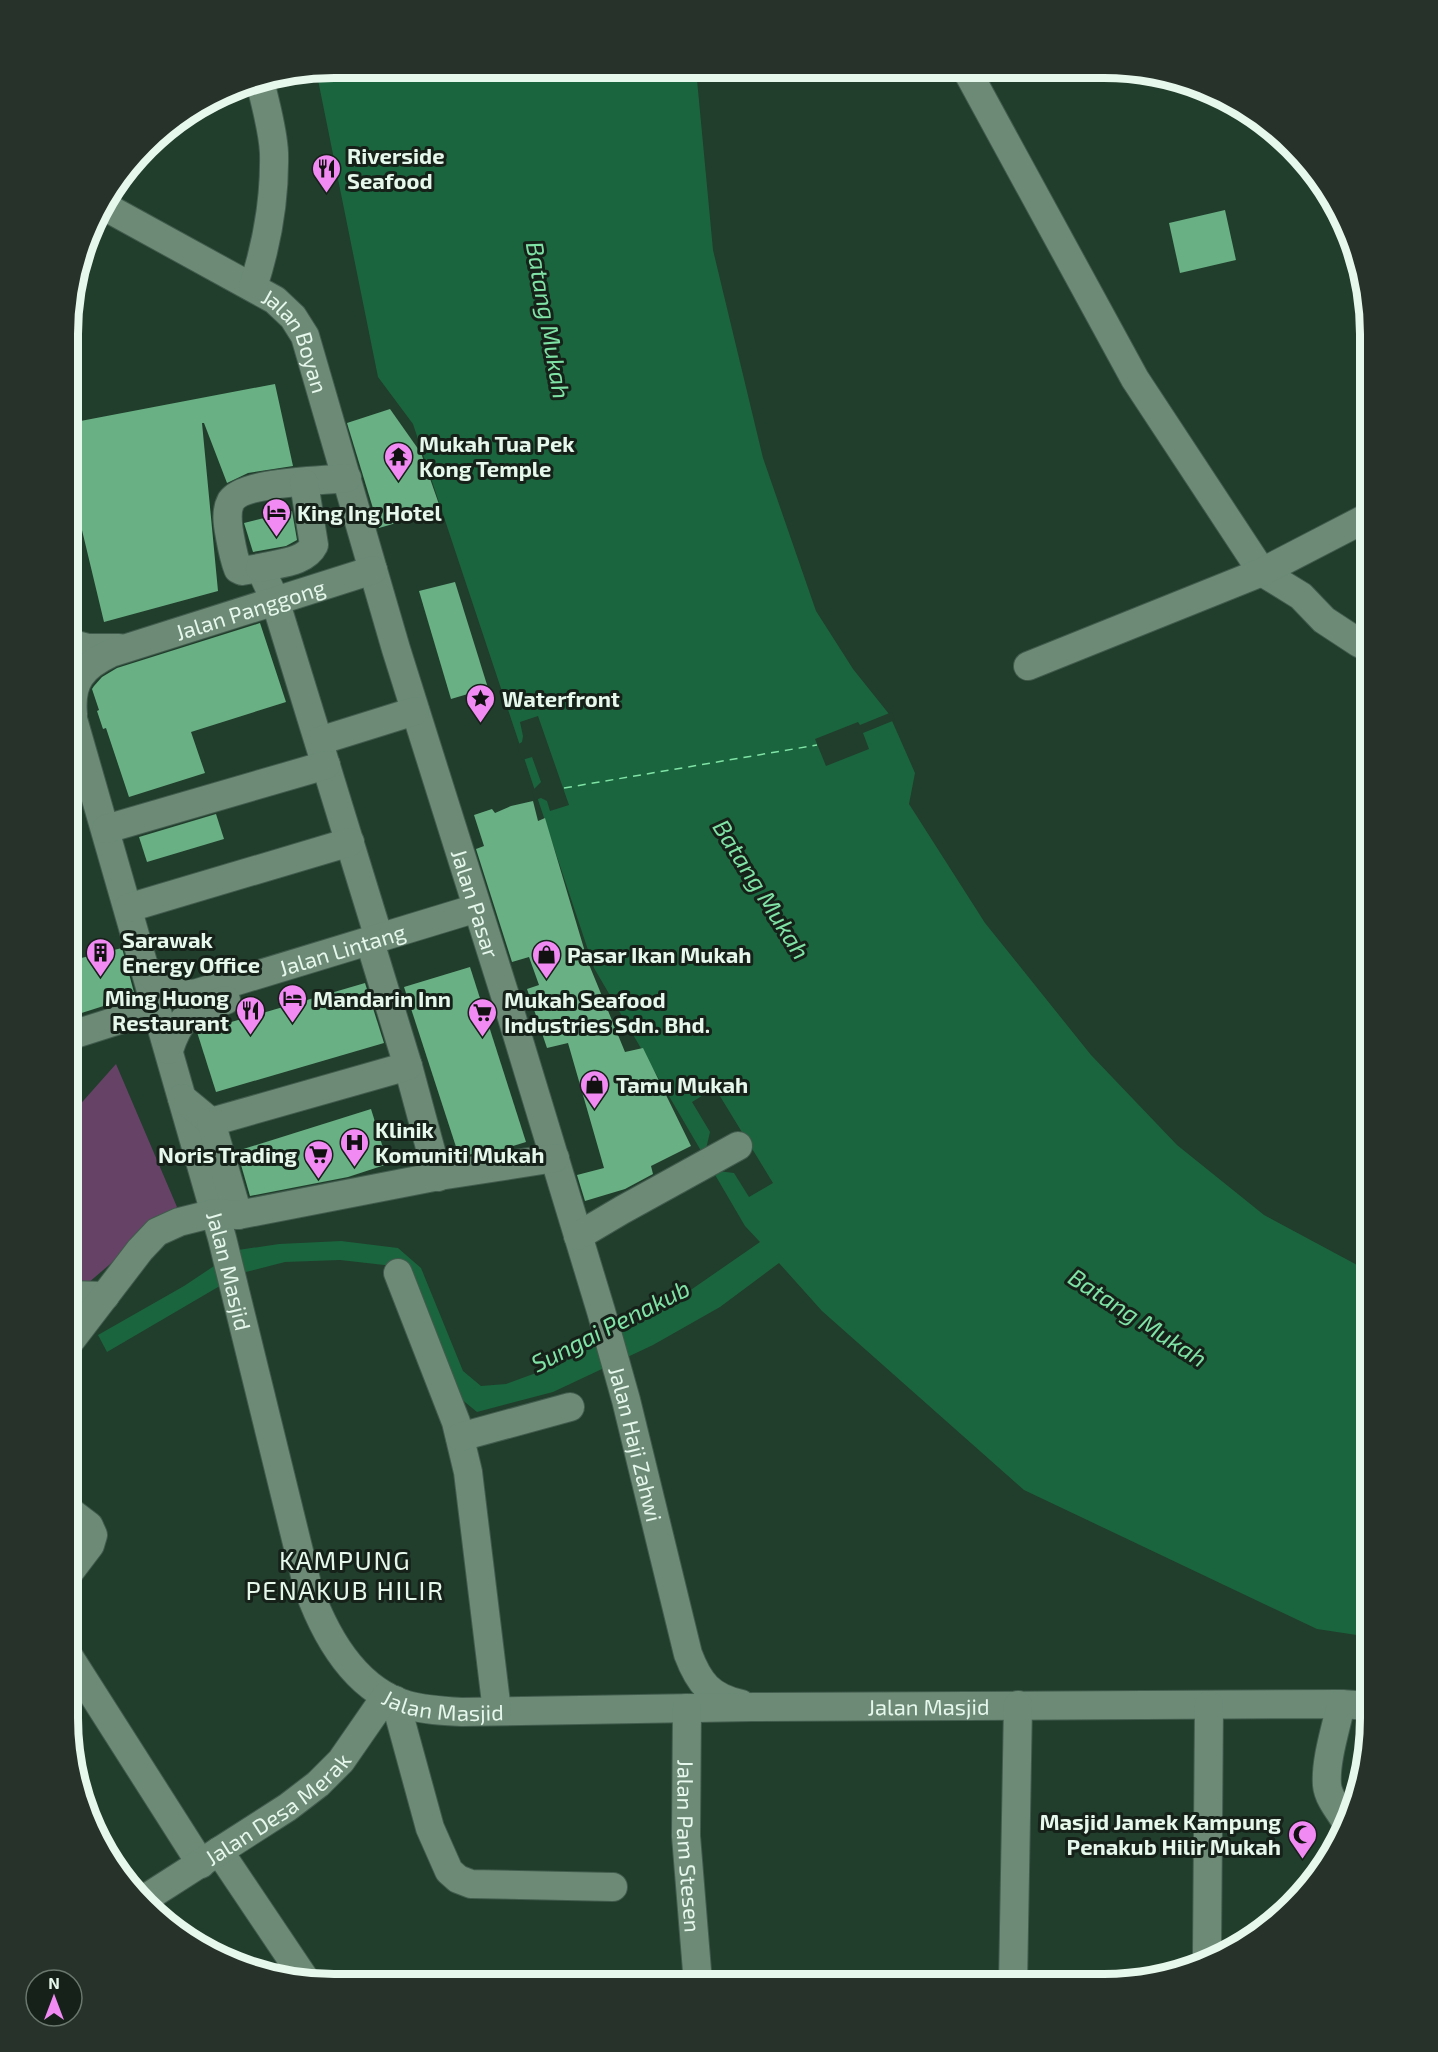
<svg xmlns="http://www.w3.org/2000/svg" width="1438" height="2052" font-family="'Exo 2',sans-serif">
	<rect width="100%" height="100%" fill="#213d2c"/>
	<polygon fill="#664266" points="116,1064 177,1207 81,1289 68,1307 68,1118"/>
	<polygon fill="#1a653d" points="334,68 696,69 713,250 763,458 816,611 853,669 889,714 915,773 909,804 985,923 1091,1055 1177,1145 1264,1215 1359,1266 1370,1265 1370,1637 1317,1629 1024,1490 822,1311 779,1263 720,1307 653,1345 553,1392 477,1412 460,1398 393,1266 340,1260 285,1262 242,1273 107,1352 98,1335 184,1286 238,1250 279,1244 341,1241 398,1248 421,1268 463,1371 481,1386 506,1384 555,1366 619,1333 682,1296 760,1242 745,1226 594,968 413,424 378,377 316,70"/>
	<g fill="#213d2c">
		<polygon points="892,712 895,720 863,733 869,749 826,766 815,739 858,722 860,725"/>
		<polygon points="538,716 569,805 550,811 547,801 541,798 535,800 532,791 541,782 532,757 522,760 517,745 522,742 523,736 520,722"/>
		<polygon points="715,1088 773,1183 749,1197 734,1173 718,1171 706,1149 710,1132 692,1102"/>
	</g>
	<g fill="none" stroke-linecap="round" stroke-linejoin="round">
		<polyline stroke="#80e3a6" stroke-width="1.5" stroke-dasharray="8 6" stroke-linecap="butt" points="564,788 817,745"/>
	</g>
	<g fill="#69b084">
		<polygon points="1225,210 1236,260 1180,273 1169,223"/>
		<polygon points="275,384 293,466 248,473 227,483 204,423 202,423 218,591 104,622 70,480 70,423"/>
		<polygon points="390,409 421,453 441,510 379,528 347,423"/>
		<polygon points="292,511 297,540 286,546 253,552 244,523"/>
		<polygon points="455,582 488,688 451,699 419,591"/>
		<polygon points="260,623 286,702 191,732 205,773 129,797 106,728 103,729 97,711 99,710 92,689 94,686 102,677 117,668"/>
		<polygon points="533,801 538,821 545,818 588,962 625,1052 643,1048 691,1146 651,1166 653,1174 625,1189 585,1201 577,1175 604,1168 568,1043 547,1048 527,989 539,985 529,957 512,962 476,849 484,846 474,815 492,809 495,813 511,806"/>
		<polygon points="216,814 224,839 147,862 139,837"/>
		<polygon points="122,948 135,996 69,1017 69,961"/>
		<polygon points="470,967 526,1142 500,1150 459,1156 404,987"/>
		<polygon points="365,983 384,1043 216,1092 197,1032"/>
		<polygon points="371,1109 388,1164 348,1177 250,1196 237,1151"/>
	</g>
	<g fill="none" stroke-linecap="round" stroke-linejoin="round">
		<defs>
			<g id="minor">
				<polyline points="966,69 1135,379 1262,572 1301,596 1324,620 1359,643 1370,648"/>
				<path id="s1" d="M102 205 275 300 293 317 305 336 396 649 509 1008 601 1311 626 1400 688 1654C699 1683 710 1697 741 1704"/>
				<path d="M253 287C267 244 275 199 274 153 273 129 265 104 260 80"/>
				<path d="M347 478C323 481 244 481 231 501 225 512 228 526 230 537 232 548 234 559 238 569L242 571 260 568 275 600 379 938"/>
				<path d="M260 568C278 563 305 563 314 545L304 483"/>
				<polyline points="69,643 88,648 119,648"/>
				<polyline points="1028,666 1262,572 1370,516"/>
				<path id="s2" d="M69 705 222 1238 308 1588C325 1635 354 1689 407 1705 424 1710 443 1711 462 1712L753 1707 1341 1704 1370 1706"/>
				<path id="s3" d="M73 714C70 681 82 667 111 653L373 570"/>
				<polyline points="319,741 415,711"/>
				<polyline points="106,829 326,765"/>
				<polyline points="128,908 350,842"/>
				<path id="s4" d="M145 967C158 985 172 994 194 994L477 908"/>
				<polyline points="69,1036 157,1008"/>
				<path d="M169 1050C181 1014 190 1011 226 1000"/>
				<polyline points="408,1066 438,1177"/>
				<polyline points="182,1098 211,1122 408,1066 374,955"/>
				<polyline points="211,1122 238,1215"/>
				<polyline points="578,1236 622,1210 738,1146"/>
				<polyline points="398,1273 456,1422 468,1472 497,1711"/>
				<polyline points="68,1295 105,1296"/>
				<polyline points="68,1344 140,1250 157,1232 179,1222 215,1213 238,1215 439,1176 555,1158"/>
				<polyline points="460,1437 570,1407"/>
				<polyline points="68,1574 90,1545 93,1535 89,1526 68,1510"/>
				<polyline points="68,1655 201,1864"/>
				<polyline points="395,1700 430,1828 449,1871 458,1879 471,1884 613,1887"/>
				<path d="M1341 1704C1336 1728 1325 1761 1327 1785 1328 1798 1340 1812 1347 1823"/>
				<path id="s5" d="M687 1708 686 1836 698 1983"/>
				<polyline points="219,1851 307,1982"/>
				<path id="s6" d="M146 1898 288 1807 318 1784 341 1761 386 1696"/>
				<polyline points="1207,1952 1209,1705"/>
				<polyline points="1013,1984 1018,1705"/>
			</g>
		</defs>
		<use href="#minor" stroke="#415b4c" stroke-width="30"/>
		<use href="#minor" stroke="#6c8a76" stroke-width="28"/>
	</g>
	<defs>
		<symbol id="restaurant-pin" viewBox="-11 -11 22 30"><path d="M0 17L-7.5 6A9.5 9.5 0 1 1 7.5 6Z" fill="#f28af3" stroke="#152119"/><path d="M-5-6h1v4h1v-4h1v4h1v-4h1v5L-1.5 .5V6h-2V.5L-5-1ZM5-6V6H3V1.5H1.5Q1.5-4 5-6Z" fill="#111"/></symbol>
		<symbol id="temple-pin" viewBox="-11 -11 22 30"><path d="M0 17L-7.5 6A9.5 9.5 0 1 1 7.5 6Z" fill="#f28af3" stroke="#152119"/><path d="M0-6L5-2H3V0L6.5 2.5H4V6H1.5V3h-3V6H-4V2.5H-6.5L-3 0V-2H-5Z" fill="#111"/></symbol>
		<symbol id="hotel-pin" viewBox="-11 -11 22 30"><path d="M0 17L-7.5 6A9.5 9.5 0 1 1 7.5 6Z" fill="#f28af3" stroke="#152119"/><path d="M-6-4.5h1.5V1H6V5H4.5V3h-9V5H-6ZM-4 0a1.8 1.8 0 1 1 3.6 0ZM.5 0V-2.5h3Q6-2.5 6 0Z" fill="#111"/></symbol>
		<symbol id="sight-pin" viewBox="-11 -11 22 30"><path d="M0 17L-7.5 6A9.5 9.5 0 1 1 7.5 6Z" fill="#f28af3" stroke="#152119"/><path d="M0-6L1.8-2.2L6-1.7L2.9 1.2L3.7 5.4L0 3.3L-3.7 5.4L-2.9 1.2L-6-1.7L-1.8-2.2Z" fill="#111"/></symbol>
		<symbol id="building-pin" viewBox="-11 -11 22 30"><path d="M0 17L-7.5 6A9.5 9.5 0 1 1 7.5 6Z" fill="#f28af3" stroke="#152119"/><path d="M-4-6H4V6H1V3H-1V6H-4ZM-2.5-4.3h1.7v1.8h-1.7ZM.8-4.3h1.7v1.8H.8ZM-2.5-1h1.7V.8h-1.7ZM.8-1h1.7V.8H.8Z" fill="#111"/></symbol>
		<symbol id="shop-pin" viewBox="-11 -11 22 30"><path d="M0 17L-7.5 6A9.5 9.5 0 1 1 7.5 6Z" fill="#f28af3" stroke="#152119"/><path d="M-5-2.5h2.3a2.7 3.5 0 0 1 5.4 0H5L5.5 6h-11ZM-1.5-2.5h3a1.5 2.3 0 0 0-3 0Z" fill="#111"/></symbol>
		<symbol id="supermarket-pin" viewBox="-11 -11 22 30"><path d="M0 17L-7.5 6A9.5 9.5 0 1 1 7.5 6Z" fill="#f28af3" stroke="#152119"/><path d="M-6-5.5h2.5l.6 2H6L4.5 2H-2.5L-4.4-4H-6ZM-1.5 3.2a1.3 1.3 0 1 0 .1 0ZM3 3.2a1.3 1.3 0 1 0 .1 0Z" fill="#111"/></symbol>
		<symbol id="hospital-pin" viewBox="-11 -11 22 30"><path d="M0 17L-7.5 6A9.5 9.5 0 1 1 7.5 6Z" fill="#f28af3" stroke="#152119"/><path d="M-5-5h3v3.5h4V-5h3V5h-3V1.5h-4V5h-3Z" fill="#111"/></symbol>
		<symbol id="mosque-pin" viewBox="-11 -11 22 30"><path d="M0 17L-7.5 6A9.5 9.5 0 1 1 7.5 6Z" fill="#f28af3" stroke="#152119"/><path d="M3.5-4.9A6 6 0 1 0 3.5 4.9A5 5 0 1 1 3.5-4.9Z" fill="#111"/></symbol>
	</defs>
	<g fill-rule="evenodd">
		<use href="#restaurant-pin" x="310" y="152" width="33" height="45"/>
		<use href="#temple-pin" x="382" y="440" width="33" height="45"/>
		<use href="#hotel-pin" x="260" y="496" width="33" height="45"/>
		<use href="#sight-pin" x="464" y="682" width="33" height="45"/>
		<use href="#building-pin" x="84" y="936" width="33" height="45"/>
		<use href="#shop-pin" x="530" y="938" width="33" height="45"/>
		<use href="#hotel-pin" x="276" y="982" width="33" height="45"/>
		<use href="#restaurant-pin" x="234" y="994" width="33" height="45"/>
		<use href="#supermarket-pin" x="466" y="996" width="33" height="45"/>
		<use href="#shop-pin" x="578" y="1068" width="33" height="45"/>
		<use href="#hospital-pin" x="338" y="1126" width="33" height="45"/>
		<use href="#supermarket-pin" x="302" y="1138" width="33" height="45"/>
		<use href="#mosque-pin" x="1286" y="1818" width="33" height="45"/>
	</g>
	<g text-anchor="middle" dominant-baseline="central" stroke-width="6" stroke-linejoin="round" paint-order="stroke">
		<g font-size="22" font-weight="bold" fill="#e6f7eb" stroke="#152119" text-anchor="start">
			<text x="347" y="155">Riverside<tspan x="347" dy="25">Seafood</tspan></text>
			<text x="419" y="443">Mukah Tua Pek<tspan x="419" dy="25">Kong Temple</tspan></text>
			<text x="297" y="512">King Ing Hotel</text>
			<text x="502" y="698">Waterfront</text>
			<text x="122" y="939">Sarawak<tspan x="122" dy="25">Energy Office</tspan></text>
			<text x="567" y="954">Pasar Ikan Mukah</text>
			<text x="229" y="997" text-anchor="end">Ming Huong<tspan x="229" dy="25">Restaurant</tspan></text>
			<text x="313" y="998">Mandarin Inn</text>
			<text x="504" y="999">Mukah Seafood<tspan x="504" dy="25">Industries Sdn. Bhd.</tspan></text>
			<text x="616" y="1084">Tamu Mukah</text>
			<text x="375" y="1129">Klinik<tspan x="375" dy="25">Komuniti Mukah</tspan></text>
			<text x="297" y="1154" text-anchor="end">Noris Trading</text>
			<text x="1281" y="1821" text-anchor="end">Masjid Jamek Kampung<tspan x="1281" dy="25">Penakub Hilir Mukah</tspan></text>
		</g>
		<g font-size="22" fill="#e6f7eb" stroke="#152119">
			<text stroke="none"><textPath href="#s1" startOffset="244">Jalan Boyan</textPath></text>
			<text stroke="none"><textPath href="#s3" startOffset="224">Jalan Panggong</textPath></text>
			<text stroke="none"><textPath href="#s1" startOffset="837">Jalan Pasar</textPath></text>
			<text stroke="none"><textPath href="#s4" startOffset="213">Jalan Lintang</textPath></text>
			<text stroke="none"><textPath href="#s2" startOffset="588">Jalan Masjid</textPath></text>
			<text stroke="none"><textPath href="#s1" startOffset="1401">Jalan Haji Zahwi</textPath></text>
			<text stroke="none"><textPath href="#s2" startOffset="1110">Jalan Masjid</textPath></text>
			<text stroke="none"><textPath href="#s2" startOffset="1596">Jalan Masjid</textPath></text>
			<text stroke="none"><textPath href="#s6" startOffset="159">Jalan Desa Merak</textPath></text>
			<text stroke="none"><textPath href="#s5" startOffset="138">Jalan Pam Stesen</textPath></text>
		</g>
		<g font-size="24" font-style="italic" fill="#80e3a6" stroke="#152119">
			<text transform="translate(549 320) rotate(80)">Batang Mukah</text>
			<text transform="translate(762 889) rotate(58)">Batang Mukah</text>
			<text transform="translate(1138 1317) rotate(33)">Batang Mukah</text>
			<text transform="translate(610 1325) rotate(-27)">Sungai Penakub</text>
		</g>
		<g font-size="26" letter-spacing="1.5" fill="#e6f7eb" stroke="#152119">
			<text x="345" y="1559">KAMPUNG<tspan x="345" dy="30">PENAKUB HILIR</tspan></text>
		</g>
	</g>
	<path d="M0 0H1438V2052H0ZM334 78H1104A256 256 0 0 1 1360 334V1718A256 256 0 0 1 1104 1974H334A256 256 0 0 1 78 1718V334A256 256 0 0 1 334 78Z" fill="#26322a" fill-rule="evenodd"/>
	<path fill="none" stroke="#e6f7eb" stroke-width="8" d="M334 78H1104A256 256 0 0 1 1360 334V1718A256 256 0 0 1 1104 1974H334A256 256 0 0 1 78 1718V334A256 256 0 0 1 334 78Z"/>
	<g transform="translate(54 1998)"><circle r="28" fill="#152119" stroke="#69776d" stroke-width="1.5"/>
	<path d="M0-4.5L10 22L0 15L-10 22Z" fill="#f28af3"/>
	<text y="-9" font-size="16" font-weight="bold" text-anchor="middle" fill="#e6f7eb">N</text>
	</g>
</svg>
